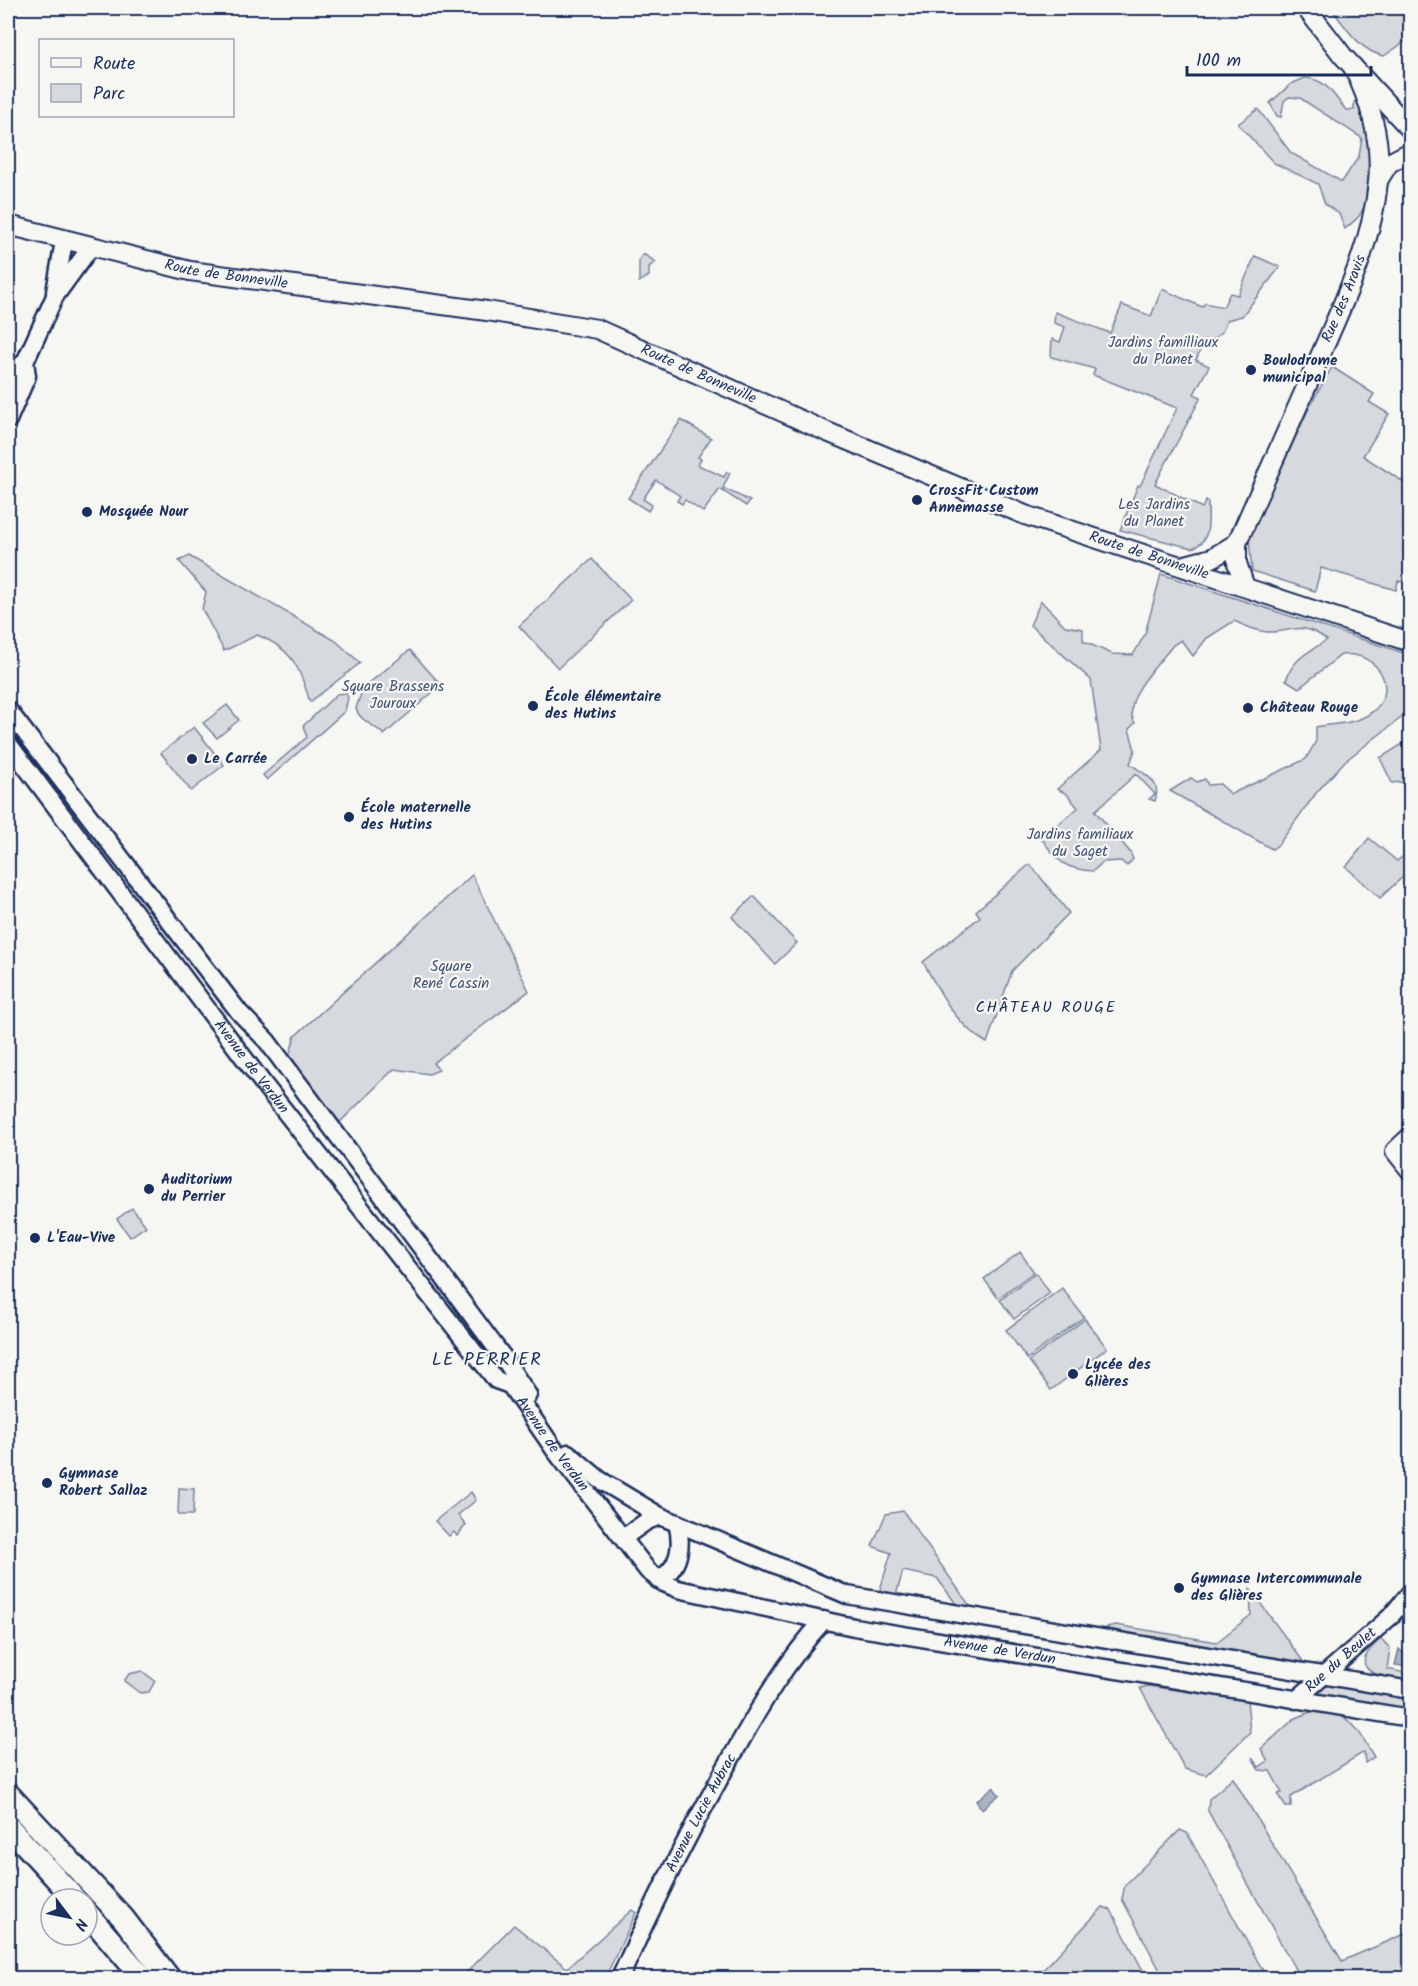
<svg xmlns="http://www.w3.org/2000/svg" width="1418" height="1986" font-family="Kalam,sans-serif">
	<rect width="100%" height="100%" fill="#f6f6f2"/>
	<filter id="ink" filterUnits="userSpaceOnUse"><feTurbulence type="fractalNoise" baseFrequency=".0167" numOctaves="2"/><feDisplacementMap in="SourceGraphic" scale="12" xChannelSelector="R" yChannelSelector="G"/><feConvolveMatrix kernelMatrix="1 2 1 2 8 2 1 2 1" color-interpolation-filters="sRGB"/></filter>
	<g filter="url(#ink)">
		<g fill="#d6d9dd" stroke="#78849e" stroke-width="1.5">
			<path d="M1331 8H1410V38L1384 56C1360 52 1344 25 1331 8Z"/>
			<path d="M1305 78C1327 79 1333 95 1346 110H1354V102L1358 100C1367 131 1379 187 1359 216 1355 221 1349 225 1345 229L1339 214 1325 204 1318 184 1274 163 1238 124 1258 109 1291 153 1342 182 1359 156 1362 138 1300 98 1289 97 1284 101 1281 117 1277 116 1270 103 1291 84Z"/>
			<polygon points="643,254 656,262 649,267 649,276 639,282 639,260"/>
			<path d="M1255 256 1280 267 1242 316 1227 320 1222 332 1210 342 1205 340 1196 360 1209 366 1194 394 1201 397 1155 484 1202 508 1206 501 1208 502C1208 519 1212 543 1192 548L1120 530 1138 485 1140 486 1177 408 1093 375 1095 369 1051 357 1052 339 1060 342 1065 327 1054 323 1055 312 1110 333 1122 305 1151 316 1162 289 1202 307 1205 303 1223 307 1230 293 1238 295Z"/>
			<polygon points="1332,367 1374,394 1369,402 1389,414 1363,456 1410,486 1410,574 1406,582 1398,581 1396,590 1321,568 1315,591 1252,571 1249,538 1310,406"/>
			<polygon points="681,420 711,438 698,457 701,459 698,465 724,477 727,472 730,473 723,488 750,501 746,506 720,489 703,512 685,500 682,504 677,501 680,496 656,480 643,499 652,505 648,511 628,498"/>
			<path d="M189 556 336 641 360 663 310 702C299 667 293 649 257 635L224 651 202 609 206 592 179 561Z"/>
			<polygon points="592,559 631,600 558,668 519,626"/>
			<path d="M1161 574 1410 655V711L1345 761 1317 792 1278 845 1272 849 1170 791 1191 778 1197 782 1205 779 1208 785 1220 784 1231 794 1306 759 1316 741V727C1331 724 1352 724 1366 716 1403 696 1381 650 1341 655L1299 688 1286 680C1293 658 1309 652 1327 640 1299 619 1293 633 1267 632 1255 631 1245 626 1234 621L1207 638 1193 656 1181 640 1173 645C1159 664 1120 700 1135 723L1129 729 1135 750 1130 764C1145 774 1162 781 1155 801L1149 799 1155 794 1136 774 1095 811 1130 852 1133 859 1127 866 1121 861 1103 862 1093 871C1063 869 1058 861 1041 838L1078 808 1067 794 1057 789 1101 750 1091 680 1030 625 1041 601 1065 626 1083 629V641L1112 654 1133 655 1145 634Z"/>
			<path d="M410 650 441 685 384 735C375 725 359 721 356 708L363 688Z"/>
			<polygon points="346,693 348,698 345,711 267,780 263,775 307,737 303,726 337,694"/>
			<polygon points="227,705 239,720 217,738 203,723"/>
			<polygon points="194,727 224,765 191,791 161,753"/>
			<polygon points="1409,740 1410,781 1392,783 1380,758"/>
			<polygon points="1369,838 1397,861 1402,857 1410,865 1408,872 1380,898 1346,867"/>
			<path d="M1030 864 1069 913 1012 971 987 1043C955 1025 940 992 923 962L980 917 976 911Z"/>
			<polygon points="472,875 529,991 433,1063 439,1070 429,1074 394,1069 338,1124 289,1057 295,1036"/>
			<polygon points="754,896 797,943 775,964 732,917"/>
			<polygon points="132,1208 146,1226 130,1237 117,1219"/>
			<polygon points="1020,1252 1034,1272 998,1298 984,1279"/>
			<polygon points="1036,1273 1050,1293 1014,1319 1000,1300"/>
			<polygon points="1062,1288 1084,1317 1027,1359 1006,1330"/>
			<polygon points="1085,1319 1107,1348 1051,1390 1029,1361"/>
			<polygon points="179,1488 194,1489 193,1515 178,1515"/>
			<polygon points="471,1492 476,1500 458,1515 466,1525 457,1536 454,1532 449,1536 435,1521"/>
			<polygon points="903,1511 972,1609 957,1605 937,1578 903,1571 896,1595 880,1590 891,1553 872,1546 886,1514"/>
			<polygon points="1250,1589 1305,1664 1106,1629 1107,1627 1116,1625 1217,1642 1251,1615"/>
			<path d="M1381 1639 1390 1648 1387 1669 1410 1674V1681C1382 1676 1341 1673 1381 1639Z"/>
			<polygon points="142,1671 155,1681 149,1692 140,1693 124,1681 129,1674"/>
			<polygon points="1329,1682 1410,1696 1410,1713 1313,1697"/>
			<polygon points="1148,1686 1247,1700 1250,1732 1206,1775 1185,1769 1140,1688"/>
			<path d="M1315 1710C1354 1716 1355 1725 1374 1757L1365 1763 1364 1752 1291 1797V1807H1286L1277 1794 1282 1793 1270 1771 1259 1770 1252 1758 1259 1767 1268 1761 1261 1749 1294 1719Z"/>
			<polygon points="1233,1778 1342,1961 1410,1932 1410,1978 1300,1978 1208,1811 1209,1799"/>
			<polygon points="1180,1830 1187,1833 1267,1978 1164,1978 1122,1899 1125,1885"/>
			<polygon points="1103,1907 1111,1910 1147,1978 1041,1978 1042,1971"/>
			<polygon points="632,1910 636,1913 605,1978 461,1978 514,1925 567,1968"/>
		</g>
		<g fill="#abb2c0" stroke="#717e99" stroke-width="1.5">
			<polygon points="1399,1649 1410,1660 1409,1667 1395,1665"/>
			<polygon points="993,1787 999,1795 982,1809 976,1801"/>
		</g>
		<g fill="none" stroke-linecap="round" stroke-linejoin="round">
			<defs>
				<g id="tertiary">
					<polyline points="55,292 64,241"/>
					<polyline points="8,386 14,371 25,362"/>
					<polyline points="8,420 27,376 25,362 55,296 90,248"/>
					<polyline points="8,710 239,1012 267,1041 503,1357 528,1395"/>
					<path id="s1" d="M8 743 265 1086 496 1380 510 1385 554 1449 648 1571 664 1583 678 1589 854 1627 1410 1718"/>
					<polyline points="568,1453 600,1480 660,1516 847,1595 1410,1690"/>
					<polyline points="623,1538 647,1521 660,1516"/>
					<path d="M658 1580C680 1569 683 1545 677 1523"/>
					<path id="s2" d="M1296 1700 1390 1617 1410 1593"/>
					<path id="s3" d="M620 1978C654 1901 692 1826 734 1753 760 1706 787 1660 824 1620"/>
				</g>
				<g id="secondary">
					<polyline points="1306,8 1343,56 1410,129"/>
					<polyline points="1379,179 1389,163 1410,152"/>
					<path id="s4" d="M8 225 190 271 487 311 597 329 825 431 1025 515 1410 642"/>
					<polyline points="1182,566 1212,558 1237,543"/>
					<path id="s5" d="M1245 587 1237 563V543C1264 483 1290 423 1317 363 1342 305 1372 246 1378 182 1382 141 1371 103 1353 67"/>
					<polyline points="1410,1137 1395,1151 1410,1170"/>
				</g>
				<g id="primary">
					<polyline points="8,1794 123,1918 169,1978"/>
					<polyline points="8,1826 75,1899"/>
					<polyline points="87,1913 143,1978"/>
				</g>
			</defs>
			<use href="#tertiary" stroke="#1b2f5e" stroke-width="21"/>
			<use href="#secondary" stroke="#1b2f5e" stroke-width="22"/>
			<use href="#primary" stroke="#1b2f5e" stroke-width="26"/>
			<use href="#tertiary" stroke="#f6f6f2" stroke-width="16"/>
			<use href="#secondary" stroke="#f6f6f2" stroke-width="18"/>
			<use href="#primary" stroke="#f6f6f2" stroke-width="21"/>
		</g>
	</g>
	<g fill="#1b2f5e" stroke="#f6f6f2" stroke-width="2">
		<circle cx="1251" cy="370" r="6"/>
		<circle cx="917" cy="500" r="6"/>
		<circle cx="87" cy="512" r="6"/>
		<circle cx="533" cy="706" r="6"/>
		<circle cx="1248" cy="708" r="6"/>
		<circle cx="192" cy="759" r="6"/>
		<circle cx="349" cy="817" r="6"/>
		<circle cx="149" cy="1189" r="6"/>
		<circle cx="35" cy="1238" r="6"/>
		<circle cx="1073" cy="1374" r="6"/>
		<circle cx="47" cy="1483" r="6"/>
		<circle cx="1179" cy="1588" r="6"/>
	</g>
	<g text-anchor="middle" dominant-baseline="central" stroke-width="4.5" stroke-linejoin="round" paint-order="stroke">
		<g font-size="15" fill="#1b2f5e" stroke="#f6f6f2">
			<text stroke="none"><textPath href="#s4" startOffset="224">Route de Bonneville</textPath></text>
			<text stroke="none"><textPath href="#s5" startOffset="312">Rue des Aravis</textPath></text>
			<text stroke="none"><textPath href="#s4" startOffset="710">Route de Bonneville</textPath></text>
			<text stroke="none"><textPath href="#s4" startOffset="1196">Route de Bonneville</textPath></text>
			<text stroke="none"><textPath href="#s1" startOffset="405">Avenue de Verdun</textPath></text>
			<text stroke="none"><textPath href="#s1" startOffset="890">Avenue de Verdun</textPath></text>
			<text stroke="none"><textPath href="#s1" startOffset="1412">Avenue de Verdun</textPath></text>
			<text stroke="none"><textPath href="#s2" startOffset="60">Rue du Beulet</textPath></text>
			<text stroke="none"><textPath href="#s3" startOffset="184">Avenue Lucie Aubrac</textPath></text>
		</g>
		<g font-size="15" fill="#405177" stroke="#f6f6f2">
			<text x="1163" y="343">Jardins familliaux<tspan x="1163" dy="17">du Planet</tspan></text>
			<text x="1154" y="505">Les Jardins<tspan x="1154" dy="17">du Planet</tspan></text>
			<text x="393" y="687">Square Brassens<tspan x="393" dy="17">Jouroux</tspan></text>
			<text x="1080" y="835">Jardins familiaux<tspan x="1080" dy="17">du Saget</tspan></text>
			<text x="451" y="967">Square<tspan x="451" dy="17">René Cassin</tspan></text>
		</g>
		<g font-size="15" font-weight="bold" fill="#1b2f5e" stroke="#f6f6f2" text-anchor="start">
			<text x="1263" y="361">Boulodrome<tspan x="1263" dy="17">municipal</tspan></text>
			<text x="929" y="491">CrossFit Custom<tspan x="929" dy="17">Annemasse</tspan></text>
			<text x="99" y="512">Mosquée Nour</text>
			<text x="545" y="697">École élémentaire<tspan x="545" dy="17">des Hutins</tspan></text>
			<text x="1260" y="708">Château Rouge</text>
			<text x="204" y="759">Le Carrée</text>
			<text x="361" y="808">École maternelle<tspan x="361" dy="17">des Hutins</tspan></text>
			<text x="161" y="1180">Auditorium<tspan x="161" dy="17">du Perrier</tspan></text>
			<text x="47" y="1238">L'Eau-Vive</text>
			<text x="1085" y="1365">Lycée des<tspan x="1085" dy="17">Glières</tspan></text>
			<text x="59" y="1474">Gymnase<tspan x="59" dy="17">Robert Sallaz</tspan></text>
			<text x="1191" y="1579">Gymnase Intercommunale<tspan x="1191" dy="17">des Glières</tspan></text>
		</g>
		<g font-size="16" letter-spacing="1.5" fill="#1b2f5e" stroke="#f6f6f2">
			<text x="1046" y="1007">CHÂTEAU ROUGE</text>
		</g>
		<g font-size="18" letter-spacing="1.5" fill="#1b2f5e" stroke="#f6f6f2">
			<text x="487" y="1360">LE PERRIER</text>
		</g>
	</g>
	<rect width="1418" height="1986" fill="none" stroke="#f6f6f2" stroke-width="30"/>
	<rect x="15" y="15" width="1388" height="1956" fill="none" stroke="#1b2f5e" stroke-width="2" filter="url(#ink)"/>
	<rect x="39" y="39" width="195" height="78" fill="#f6f6f2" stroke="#9ea6b7" stroke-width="1.5"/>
	<rect x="51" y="58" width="30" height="9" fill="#f6f6f2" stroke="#9ea6b7" stroke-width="1.5"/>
	<text x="93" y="69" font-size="18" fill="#1b2f5e">Route</text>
	<rect x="51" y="84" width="30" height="18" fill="#d6d9dd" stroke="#9ea6b7" stroke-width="1.5"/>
	<text x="93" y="99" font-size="18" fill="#1b2f5e">Parc</text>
	<g transform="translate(69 1917) rotate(122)"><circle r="28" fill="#f6f6f2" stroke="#9ea6b7" stroke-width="1.5"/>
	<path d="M0-4.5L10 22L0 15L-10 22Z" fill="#1b2f5e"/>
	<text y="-9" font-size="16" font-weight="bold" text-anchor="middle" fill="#1b2f5e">N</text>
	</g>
	<path d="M1187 66v9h184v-9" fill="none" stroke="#1b2f5e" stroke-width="3"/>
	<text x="1196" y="66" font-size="18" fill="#1b2f5e" stroke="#f6f6f2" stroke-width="4.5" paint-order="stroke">100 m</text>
</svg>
